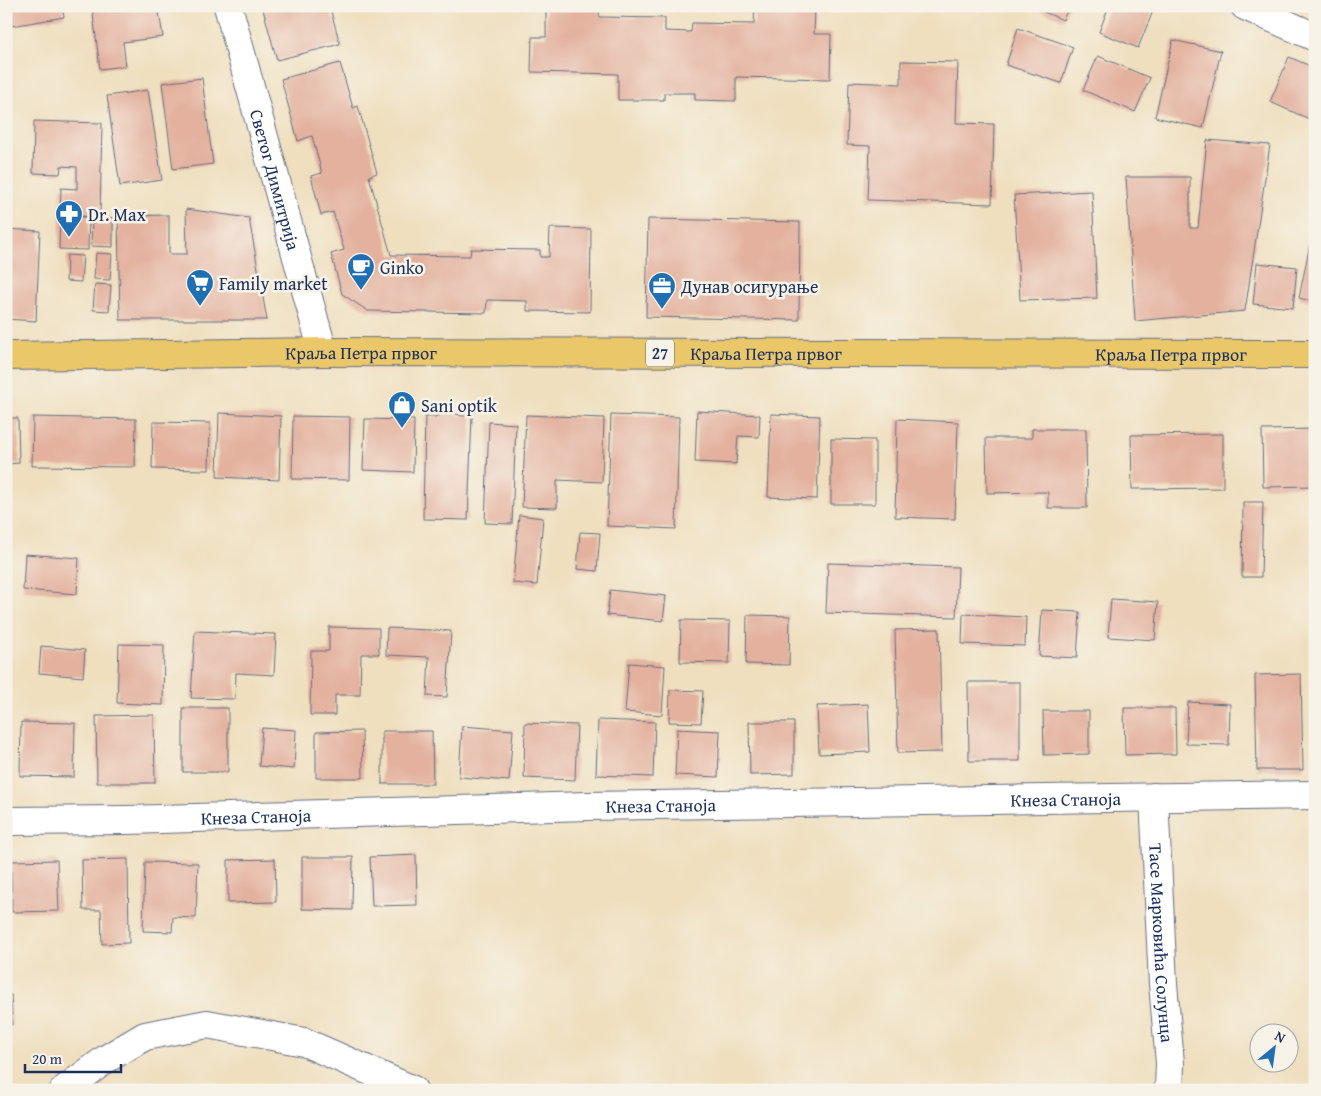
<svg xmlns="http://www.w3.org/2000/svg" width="1321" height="1096" font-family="'Gentium Book Plus',serif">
	<rect width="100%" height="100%" fill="#f7f3e8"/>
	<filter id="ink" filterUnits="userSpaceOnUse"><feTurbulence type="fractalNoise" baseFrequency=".02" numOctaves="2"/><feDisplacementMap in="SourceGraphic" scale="10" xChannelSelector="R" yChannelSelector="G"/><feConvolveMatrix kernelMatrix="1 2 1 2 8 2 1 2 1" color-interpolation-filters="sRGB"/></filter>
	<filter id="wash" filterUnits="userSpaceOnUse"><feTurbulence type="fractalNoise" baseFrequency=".0096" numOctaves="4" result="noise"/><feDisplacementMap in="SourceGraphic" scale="20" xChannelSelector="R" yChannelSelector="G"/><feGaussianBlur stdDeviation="1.12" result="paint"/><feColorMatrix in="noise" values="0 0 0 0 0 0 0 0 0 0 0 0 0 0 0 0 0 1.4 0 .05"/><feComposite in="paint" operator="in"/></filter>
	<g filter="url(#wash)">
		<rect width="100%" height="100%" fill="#efdfbf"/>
		<g id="blocks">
			<g fill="#e3b19e">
				<polygon points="6,6 62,6 64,17 6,27"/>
				<polygon points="92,6 158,6 163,37 123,42 126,66 100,69"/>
				<polygon points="262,6 321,6 322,10 330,8 340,44 277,60"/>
				<polygon points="546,6 600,6 599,17 665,18 665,31 691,32 692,23 754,24 755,6 774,6 774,10 815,10 814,34 831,34 830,79 736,77 736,101 695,100 695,93 664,93 664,100 618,100 618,74 531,72 532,37 546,37"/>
				<polygon points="1030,6 1069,6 1063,20"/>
				<polygon points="1109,6 1155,6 1138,48 1099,32"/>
				<polygon points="1018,28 1073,47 1061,83 1006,65"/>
				<polygon points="1173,40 1221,51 1203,128 1155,117"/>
				<polygon points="1098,56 1150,78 1135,112 1083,90"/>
				<polygon points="1289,57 1315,68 1314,121 1270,102"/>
				<polygon points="901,61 958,62 956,123 994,124 992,204 868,200 870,146 847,145 849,82 901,84"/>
				<polygon points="340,63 353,108 358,106 377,173 369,176 391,255 470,256 471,249 540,250 540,257 549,257 550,228 591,229 590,312 527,311 527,301 487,300 486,313 368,311 342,294 331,254 344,250 333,212 321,215 311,176 322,173 312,136 298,141 281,79"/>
				<polygon points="202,78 213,164 173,169 162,83"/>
				<polygon points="148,90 162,180 120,186 107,96"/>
				<polygon points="34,121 102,123 100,217 60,215 61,188 77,189 77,167 61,166 60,174 33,173"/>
				<polygon points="1207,140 1270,145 1245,311 1135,321 1126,177 1190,177 1190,228 1198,228"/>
				<polygon points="1092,191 1097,298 1020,300 1014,195"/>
				<polygon points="186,209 249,218 267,320 120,320 118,216 169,215 169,254 187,254"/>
				<polygon points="60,217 89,217 88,250 59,249"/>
				<polygon points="92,218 113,218 113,247 91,246"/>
				<polygon points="648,219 800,222 799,320 646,317"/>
				<polygon points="6,229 40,231 36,321 6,319"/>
				<polygon points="1310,244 1315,245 1315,302 1299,298"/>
				<polygon points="96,253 112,254 110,280 94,279"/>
				<polygon points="67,255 83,256 81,282 66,281"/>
				<polygon points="1257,263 1297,267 1293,308 1253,304"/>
				<polygon points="95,284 111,285 109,311 93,310"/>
				<polygon points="697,411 760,415 759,437 738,436 736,464 695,462"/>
				<polygon points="443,412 452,412 461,416 472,416 468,520 423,519 425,417 435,417"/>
				<polygon points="219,413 281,416 279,480 217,477"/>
				<polygon points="771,414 820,416 817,499 768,497"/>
				<polygon points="526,415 604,418 602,482 557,480 557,508 522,507"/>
				<polygon points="611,415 679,417 676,529 607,526"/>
				<polygon points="293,416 350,417 349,480 292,479"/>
				<polygon points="33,417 136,419 135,467 32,466"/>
				<polygon points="6,418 18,418 19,463 6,464"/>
				<polygon points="365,419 414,420 413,472 363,470"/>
				<polygon points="897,419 958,422 955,519 895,517"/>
				<polygon points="153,422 210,423 209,470 152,469"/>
				<polygon points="489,422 516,424 512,524 485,523"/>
				<polygon points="1032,429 1086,429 1087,508 1048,508 1048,492 987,493 986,438 1032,438"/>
				<polygon points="1315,429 1315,486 1263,487 1262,430"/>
				<polygon points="1223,434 1223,488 1132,489 1131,435"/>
				<polygon points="831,439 875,440 875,504 831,504"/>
				<polygon points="1243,502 1263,502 1261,577 1242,577"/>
				<polygon points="519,515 543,518 537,585 513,583"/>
				<polygon points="580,532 600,533 597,571 577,569"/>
				<polygon points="25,554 79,558 77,594 23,590"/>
				<polygon points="828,563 958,567 956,617 826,613"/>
				<polygon points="610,590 666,596 663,621 607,615"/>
				<polygon points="1111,599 1158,602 1155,640 1108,637"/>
				<polygon points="1042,610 1080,612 1077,658 1039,656"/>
				<polygon points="963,614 1026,617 1025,646 962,644"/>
				<polygon points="747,615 790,616 789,665 746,664"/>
				<polygon points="681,620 730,621 729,663 680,662"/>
				<polygon points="329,627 379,628 379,654 361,654 360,695 335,695 335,715 310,715 311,651 329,651"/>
				<polygon points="387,628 451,631 447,697 427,696 429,657 386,655"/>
				<polygon points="939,629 942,752 898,753 895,630"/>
				<polygon points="195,631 276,634 274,675 236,673 235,699 191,698"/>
				<polygon points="119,644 164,645 163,705 117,703"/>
				<polygon points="41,646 85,650 83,677 39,673"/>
				<polygon points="629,663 665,666 662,715 625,712"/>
				<polygon points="1301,674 1303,770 1257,770 1255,675"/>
				<polygon points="968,682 1020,682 1020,761 969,761"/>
				<polygon points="670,690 703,691 701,723 669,722"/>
				<polygon points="1188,702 1230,704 1229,745 1186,744"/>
				<polygon points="868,704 870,752 819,754 817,706"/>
				<rect x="183" y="708" width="45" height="64"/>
				<polygon points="1124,708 1175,708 1176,754 1125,755"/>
				<polygon points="1043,711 1089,711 1089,754 1044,755"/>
				<polygon points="154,715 155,783 97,783 96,716"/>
				<polygon points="598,720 655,722 653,777 596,775"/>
				<polygon points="21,722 75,723 74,777 20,776"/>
				<polygon points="749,722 794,722 794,774 750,775"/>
				<polygon points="525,723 577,725 575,780 524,778"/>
				<polygon points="462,726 513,730 509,781 459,777"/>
				<polygon points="262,728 296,730 294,769 259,766"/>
				<polygon points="677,729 720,731 718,777 675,775"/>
				<polygon points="362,731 363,778 316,778 316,732"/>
				<polygon points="382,731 432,731 433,784 382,784"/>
				<polygon points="416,855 417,905 372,906 370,857"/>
				<polygon points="302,857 353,857 352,910 302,909"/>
				<polygon points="128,859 129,943 102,944 101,910 83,910 82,860"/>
				<polygon points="275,859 276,902 228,903 228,860"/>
				<polygon points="57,860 59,911 12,912 11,861"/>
				<polygon points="145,862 198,863 196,918 173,917 172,932 143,931"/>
				<polygon points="6,995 11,995 12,1025 6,1025"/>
			</g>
		</g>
	</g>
	<g filter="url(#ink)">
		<use href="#blocks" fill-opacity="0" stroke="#656d80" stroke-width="1"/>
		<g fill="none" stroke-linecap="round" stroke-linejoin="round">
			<defs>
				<g id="minor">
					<path id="s1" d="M228 6 323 352"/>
					<polyline points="1245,6 1315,37"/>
					<path id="s2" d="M1154 797 1163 984 1170 1063 1169 1090"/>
					<path id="s3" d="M6 821 127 820 588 806 1315 795"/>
					<polyline points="64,1090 106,1059 145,1036 207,1024 304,1042 413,1090"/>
				</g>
				<g id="major">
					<path id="s4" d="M6 356 323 352 1315 354"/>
				</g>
			</defs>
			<use href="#minor" stroke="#656d80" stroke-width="30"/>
			<use href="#major" stroke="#656d80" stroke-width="30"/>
			<use href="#minor" stroke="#fff" stroke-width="28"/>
			<use href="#major" stroke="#eac769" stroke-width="28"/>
		</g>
	</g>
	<defs>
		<symbol id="pharmacy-pin" viewBox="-11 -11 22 30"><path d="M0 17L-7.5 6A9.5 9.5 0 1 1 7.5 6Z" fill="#1f6fb2" stroke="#f7f3e8"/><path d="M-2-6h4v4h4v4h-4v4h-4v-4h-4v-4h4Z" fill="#fff"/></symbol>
		<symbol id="cafe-pin" viewBox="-11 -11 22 30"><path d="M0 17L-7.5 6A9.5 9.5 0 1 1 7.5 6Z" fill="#1f6fb2" stroke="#f7f3e8"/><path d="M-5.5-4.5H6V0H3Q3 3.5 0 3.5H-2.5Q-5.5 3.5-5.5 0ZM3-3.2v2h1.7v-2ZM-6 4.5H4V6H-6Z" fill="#fff"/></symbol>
		<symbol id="supermarket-pin" viewBox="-11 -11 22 30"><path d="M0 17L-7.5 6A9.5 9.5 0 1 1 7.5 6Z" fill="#1f6fb2" stroke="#f7f3e8"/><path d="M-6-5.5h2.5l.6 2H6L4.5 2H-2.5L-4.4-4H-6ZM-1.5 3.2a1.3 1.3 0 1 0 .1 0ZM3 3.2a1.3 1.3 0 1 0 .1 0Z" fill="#fff"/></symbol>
		<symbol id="office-pin" viewBox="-11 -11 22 30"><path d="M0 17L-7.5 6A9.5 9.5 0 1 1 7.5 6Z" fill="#1f6fb2" stroke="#f7f3e8"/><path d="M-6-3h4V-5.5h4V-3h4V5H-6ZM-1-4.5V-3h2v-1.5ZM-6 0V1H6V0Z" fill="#fff"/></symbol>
		<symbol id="shop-pin" viewBox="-11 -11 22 30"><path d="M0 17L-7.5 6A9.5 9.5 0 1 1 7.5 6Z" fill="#1f6fb2" stroke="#f7f3e8"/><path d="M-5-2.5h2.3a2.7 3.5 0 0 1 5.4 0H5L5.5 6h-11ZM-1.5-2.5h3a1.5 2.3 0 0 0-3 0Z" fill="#fff"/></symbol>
	</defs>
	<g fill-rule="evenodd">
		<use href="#pharmacy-pin" x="53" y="198" width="32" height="43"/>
		<use href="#cafe-pin" x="345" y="251" width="32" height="43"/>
		<use href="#supermarket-pin" x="184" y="267" width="32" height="43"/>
		<use href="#office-pin" x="646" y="270" width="32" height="43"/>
		<use href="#shop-pin" x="386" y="389" width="32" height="43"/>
	</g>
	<g text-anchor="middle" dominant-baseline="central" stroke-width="5" stroke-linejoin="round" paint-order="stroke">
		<rect fill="#f7f3e8" stroke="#5d6a87" stroke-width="1" x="646" y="339.5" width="28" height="27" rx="4"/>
		<g font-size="16" font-weight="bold" fill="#1b2f5e">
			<text x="660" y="353">27</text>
		</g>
		<g font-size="18" fill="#1b2f5e" stroke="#f7f3e8">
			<text stroke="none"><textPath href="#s1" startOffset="180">Светог Димитрија</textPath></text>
			<text stroke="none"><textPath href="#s4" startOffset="355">Краља Петра првог</textPath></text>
			<text stroke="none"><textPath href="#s4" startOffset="760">Краља Петра првог</textPath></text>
			<text stroke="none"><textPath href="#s4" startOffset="1165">Краља Петра првог</textPath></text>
			<text stroke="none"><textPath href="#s3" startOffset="1060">Кнеза Станоја</textPath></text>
			<text stroke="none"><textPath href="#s3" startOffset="655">Кнеза Станоја</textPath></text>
			<text stroke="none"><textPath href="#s3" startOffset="250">Кнеза Станоја</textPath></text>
			<text stroke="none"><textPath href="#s2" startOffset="146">Тасе Марковића Солунца</textPath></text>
		</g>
		<g font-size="18" fill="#1b2f5e" stroke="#f7f3e8" text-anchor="start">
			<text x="88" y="214">Dr. Max</text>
			<text x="380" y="267">Ginko</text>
			<text x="219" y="283">Family market</text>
			<text x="681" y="286">Дунав осигурање</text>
			<text x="421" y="405">Sani optik</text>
		</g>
	</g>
	<rect width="1321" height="1096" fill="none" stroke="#f7f3e8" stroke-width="25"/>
	<g transform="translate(1274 1048) rotate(29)"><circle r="24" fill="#f7f3e8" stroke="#9fa5b1"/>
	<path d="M0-4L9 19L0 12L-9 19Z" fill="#1f6fb2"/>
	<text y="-8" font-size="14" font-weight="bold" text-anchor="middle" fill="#1b2f5e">N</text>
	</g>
	<path d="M25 1064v8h96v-8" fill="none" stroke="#1b2f5e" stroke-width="2.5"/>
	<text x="32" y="1064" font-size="15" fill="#1b2f5e" stroke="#f7f3e8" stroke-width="4" paint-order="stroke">20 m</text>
</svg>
